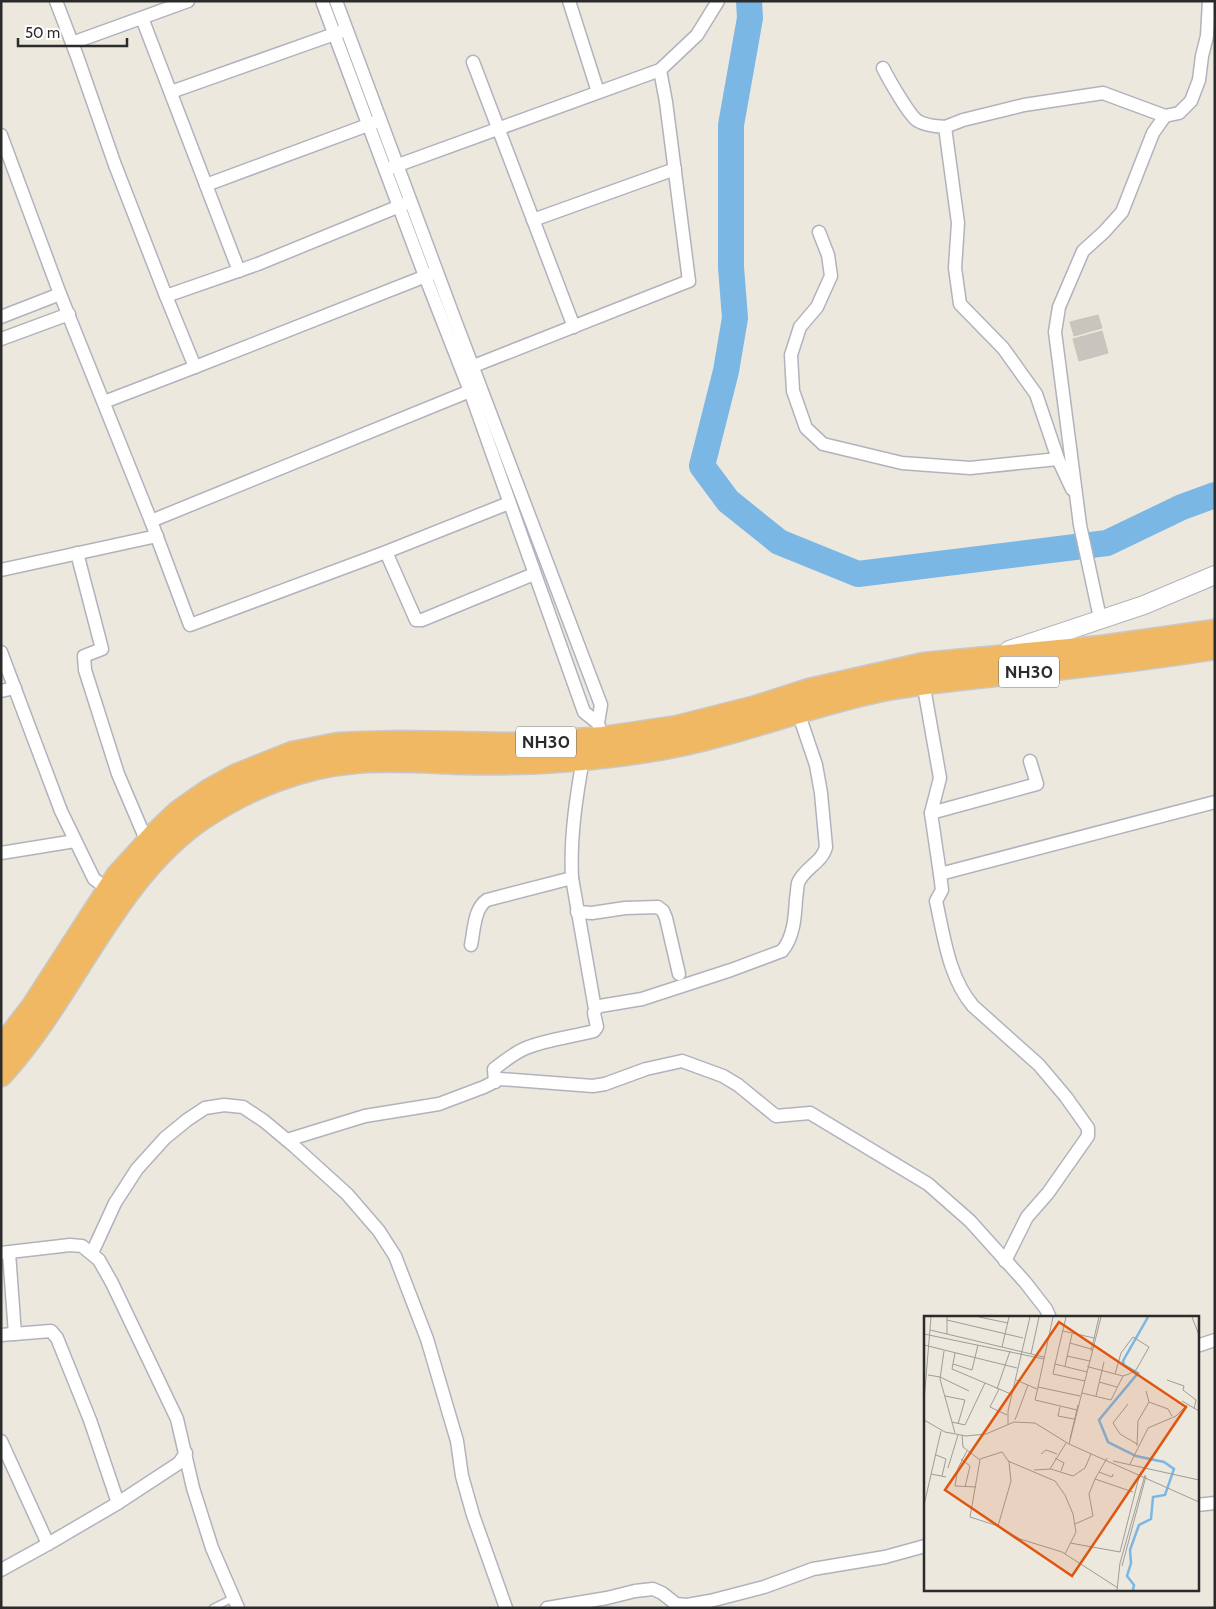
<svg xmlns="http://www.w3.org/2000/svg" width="1216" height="1609" font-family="Cabin,sans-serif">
	<rect width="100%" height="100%" fill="#ece8de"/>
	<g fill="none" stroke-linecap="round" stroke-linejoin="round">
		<polyline stroke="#7ab7e5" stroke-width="26" points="749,1 750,18 731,125 731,267 735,318 726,371 702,466 728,501 779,542 858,574 1107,543 1182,507 1215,495"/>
	</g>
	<g fill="#c7c5be" stroke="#c7c4b8">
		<polygon points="1098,315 1102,328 1074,336 1070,322"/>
		<polygon points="1102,331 1108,353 1079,361 1073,339"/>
	</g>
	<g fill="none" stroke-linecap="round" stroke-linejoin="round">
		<defs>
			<polyline id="lane" points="213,1608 233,1598"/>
			<g id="street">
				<polyline points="56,1 77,56 115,165 166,296 258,264 407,203"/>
				<polyline points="322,1 425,276 470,391 584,712 598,723"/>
				<polyline points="336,1 453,315 601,705 598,723 604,742"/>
				<polyline points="569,1 598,92"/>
				<polyline points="142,18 239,271"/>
				<polyline points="72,43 188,1"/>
				<polyline points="473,62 574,327"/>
				<path d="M883 68C888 78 910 117 918 121 926 126 936 126 945 127L958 223 955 268 960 304 1003 348 1036 394 1058 459 1072 489"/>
				<polyline points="171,92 340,32"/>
				<polyline points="945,127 963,120 1024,105 1103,93 1165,116 1179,113 1191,101 1199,80 1202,56 1207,36 1209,1"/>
				<polyline points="1,135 60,294 151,521 470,391"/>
				<polyline points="390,168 660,70 697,35 718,1"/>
				<polyline points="206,185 376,122"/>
				<polyline points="533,220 675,169"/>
				<polyline points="819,232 828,255 831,276 817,307 800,327 791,355 793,391 806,428 823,444 902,463 970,468 1058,459"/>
				<polyline points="166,296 195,367 431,274"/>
				<polyline points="1,317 60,294"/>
				<polyline points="1,339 69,314"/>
				<polyline points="466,369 689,281 666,102 660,70"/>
				<polyline points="104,402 195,367"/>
				<polyline points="151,521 190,625 386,552 509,503"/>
				<polyline points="386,552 416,620 422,620 534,574"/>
				<polyline points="77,553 102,649 84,656 85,670 118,774 147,842"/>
				<polyline points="1,570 157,536"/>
				<polyline points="1100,618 1080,525 1055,332 1059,307 1083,251 1104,232 1122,212 1153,133 1165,116"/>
				<polyline points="1,652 61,811 94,879 113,893"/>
				<polyline points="923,682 940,778 931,813 940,874"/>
				<polyline points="1,691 15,688"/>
				<path d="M583 759C576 798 570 838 572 878L595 1009"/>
				<polyline points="931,813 1037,784 1030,761"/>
				<polyline points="1,853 75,841"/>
				<polyline points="577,912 592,913 625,908 658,907 663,911 666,918 679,974"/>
				<path d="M471 945C474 931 474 908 487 900L572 878"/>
				<path d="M495 1082 494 1069C504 1061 514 1053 526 1048 548 1039 572 1037 594 1031L597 1027 594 1013 595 1009 600 1006 642 999 731 970 782 951C794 937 795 916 796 899 797 894 797 888 798 883 804 868 822 863 826 847L821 793 816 765 798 712"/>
				<polyline points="287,1140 365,1116 439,1104 484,1087 500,1079 593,1086 605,1084 646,1069 682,1061 723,1076 738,1085 776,1116 810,1113 928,1184 970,1221 1025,1282 1046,1309 1050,1318"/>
				<polyline points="1,1253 70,1245 82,1246 99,1260 112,1283 177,1419 193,1488 212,1548 238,1608"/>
				<polyline points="9,1253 15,1334"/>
				<polyline points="92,1253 115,1203 137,1169 165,1138 187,1120 205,1108 224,1105 243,1107 264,1121 294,1146 347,1194 379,1231 395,1256 427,1339 457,1441 462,1476 473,1515 506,1608"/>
				<path d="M1005 1261 1027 1217 1048 1193 1088 1136V1128L1066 1097 1039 1065 973 1006C949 978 944 937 936 901L942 890 940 874 1215 802"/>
				<polyline points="1,1335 51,1331 57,1338 90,1420 118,1503"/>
				<polyline points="1197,1346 1215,1340"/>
				<polyline points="1,1441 48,1544 118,1503 179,1463 186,1453"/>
				<polyline points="1197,1505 1215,1503"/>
				<polyline points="1,1570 48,1544"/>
				<polyline points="547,1608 607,1598 635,1591 653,1589 662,1593 676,1604 687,1605 710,1601 764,1587 813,1569 885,1557 925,1546"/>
			</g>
			<polyline id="secondary" points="1009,650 1144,605 1215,575"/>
			<g id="highway">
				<polyline points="1,1048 33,1006 117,876 158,831 178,812 208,791 237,775 292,753 338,744 363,743 400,742 516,744 603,738 677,727 756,707 809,690 924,664 1101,647 1215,631"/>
				<path d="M1 1075C74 996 113 879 203 818 248 788 302 766 356 762 392 759 429 762 466 763 513 764 562 762 609 756 647 752 686 745 724 734 776 720 828 701 882 690 936 680 990 676 1045 670 1102 664 1158 657 1215 648"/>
			</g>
		</defs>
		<use href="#lane" stroke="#b2b2bd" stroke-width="9"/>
		<use href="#street" stroke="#b2b2bd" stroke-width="15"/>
		<use href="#secondary" stroke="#b2b2bd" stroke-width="20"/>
		<use href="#highway" stroke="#c8c8c8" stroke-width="25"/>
		<use href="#lane" stroke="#fff" stroke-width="6"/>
		<use href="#street" stroke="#fff" stroke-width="12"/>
		<use href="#secondary" stroke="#fff" stroke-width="18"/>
		<use href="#highway" stroke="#f1b864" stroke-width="22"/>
	</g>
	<g text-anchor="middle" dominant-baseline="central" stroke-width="4" stroke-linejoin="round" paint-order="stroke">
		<g fill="#fff" stroke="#6b6b6b" stroke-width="1">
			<rect x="999" y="656.5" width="60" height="31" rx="4"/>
			<rect x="516" y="726.5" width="60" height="31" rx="4"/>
		</g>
		<g font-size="18" font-weight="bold" fill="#2b2b2b">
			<text x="1029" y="672">NH30</text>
			<text x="546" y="742">NH30</text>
		</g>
	</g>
	<g transform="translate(924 1316)">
		<rect width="275" height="275" fill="#ece8de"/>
		<path fill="none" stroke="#7ab7e5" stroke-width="2.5" d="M209 274 210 269 203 260 207 247 206 234 215 209 227 203 229 181 241 179 250 153 240 146 212 140 184 126 175 104 214 57 200 49 199 45 224 1"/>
		<path fill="none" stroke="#9f9c96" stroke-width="1" d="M55 1 84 7M129 1 114 71 156 80M142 1 131 48 163 56M268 1 275 19M23 4 99 22M6 14 120 41M139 15 170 22M0 18 120 43M23 18V1M146 27 167 33M0 29 93 52M78 31 85 1M20 35 16 63 31 117M167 35 175 1M31 37 28 53 87 78M107 38 115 1M143 40 166 45M29 48 48 54 54 29M131 48 129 58 161 65M141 50 148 18M163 50 165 51 191 58 199 60 205 58 212 54 225 31 209 21 197 37 191 58M4 59 16 61 45 75M92 64 113 73M243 64 260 70 259 74 272 84 270 93M175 66 193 71M114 71 111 84 153 94M73 73 86 35M75 73 66 91 83 99M158 77 187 84 199 60M21 80 41 84 34 108M172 80 180 46M0 85 7 1M258 85 275 95M225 86 244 93 248 100M204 88 189 107 196 118 213 128M136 91 134 100 150 103M0 104 21 116 42 120 62 118 90 106 111 107 145 128 275 186M91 104 104 69M28 106 41 109 61 67M84 108V95L106 1M38 119 39 131 56 144 46 201 74 210 96 223 138 236 194 272M146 123 154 89M145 128 177 1M213 130 214 105 225 86 222 75M43 135 34 152 31 170 52 171M117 138 122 134 133 138M12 139 22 143 18 160M131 142 140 147 137 155M37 143 46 150 41 171M56 143 78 136 85 146 87 165 74 210M84 145 131 165 141 179 149 198 152 216 141 238M189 145 275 164M206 148 224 112 252 100 263 89M24 152 34 119M126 153 142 127M110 154 127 153 149 160 161 152 167 138M175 156 188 161 189 158M7 158 22 161M171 163 183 142M0 189 17 115M151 208 169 200 165 178 171 163 209 176M146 227 196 236 215 161M198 250 222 160M193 274 196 247 221 159"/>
		<path fill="#df570e" fill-opacity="0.15" stroke="#df570e" stroke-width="2.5" d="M135 6 262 91 148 260 21 174Z"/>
		<rect width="275" height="275" fill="none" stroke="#2b2b2b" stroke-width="2.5"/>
	</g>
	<rect width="1216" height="1609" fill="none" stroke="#2b2b2b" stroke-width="5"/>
	<path d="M18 38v8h109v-8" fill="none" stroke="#2b2b2b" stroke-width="2.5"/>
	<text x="25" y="38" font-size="15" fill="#2b2b2b" stroke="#ffffff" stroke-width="4" paint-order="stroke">50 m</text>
</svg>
